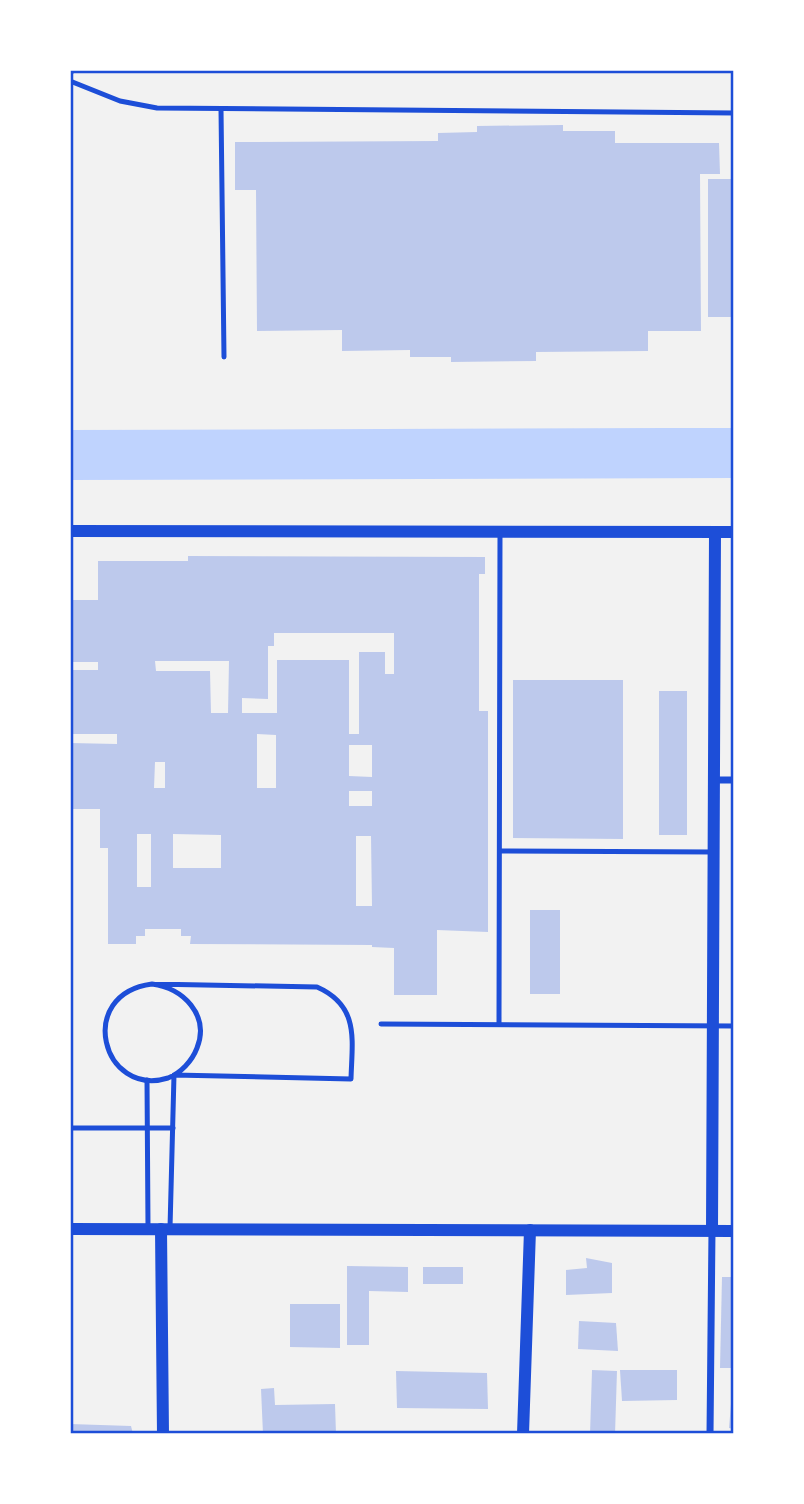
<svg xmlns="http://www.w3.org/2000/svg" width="804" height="1504" font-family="Georgia,serif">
	<rect width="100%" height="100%" fill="#f2f2f2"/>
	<polygon fill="#bfd3fe" points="666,428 734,428 734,478 70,480 70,430"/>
	<g fill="#bdc9ec" fill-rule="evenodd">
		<polygon points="563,125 563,131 615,131 615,143 719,143 720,174 700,174 701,331 648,331 648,351 536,352 536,361 451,362 451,357 410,357 410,350 342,351 342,330 257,331 256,190 235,190 235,142 438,141 438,133 477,132 477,126"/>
		<rect x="708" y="179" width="26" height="138"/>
		<path d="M188 556 485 557V574H479V711H488V932L437 930V995H394V948L372 947V945L190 944 191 936H181V929H145V936H136V944H108V848H100V809H70V743L117 744V734H70V670H98V662H70V600H98V561H188ZM274 633H394V674H385V652H359V734H349V660H277V713H242V698L268 699V646H274ZM155 661H229L228 713H211L210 671H156ZM257 734 276 735V788H257ZM349 745H372V777L349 776ZM155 762H165V788H154ZM349 791H372V806H349ZM137 834H151V887H137ZM173 834 221 835V868H173ZM356 836H371L372 906H356Z"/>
		<polygon points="513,680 623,680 623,839 513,838"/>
		<rect x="659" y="691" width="28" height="144"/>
		<rect x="530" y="910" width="30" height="84"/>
		<polygon points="586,1258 612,1263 612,1293 566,1295 566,1270 587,1268"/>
		<polygon points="347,1266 408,1267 408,1292 369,1291 369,1345 347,1345"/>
		<rect x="423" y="1267" width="40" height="17"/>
		<polygon points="722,1277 734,1277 734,1368 720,1368"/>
		<polygon points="290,1304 340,1304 340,1348 290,1347"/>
		<polygon points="579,1321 616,1323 618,1351 578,1349"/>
		<polygon points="592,1370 617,1371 615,1434 590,1434"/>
		<polygon points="620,1370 677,1370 677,1400 622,1401"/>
		<polygon points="396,1371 487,1373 488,1409 397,1408"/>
		<polygon points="274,1388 275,1405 335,1404 336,1434 263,1434 261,1389"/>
		<polygon points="731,1404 734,1404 734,1429 729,1428"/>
		<polygon points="70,1424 131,1426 133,1434 70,1434"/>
	</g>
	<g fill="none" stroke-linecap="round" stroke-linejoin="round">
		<g stroke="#1d4ed8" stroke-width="5">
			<polyline points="70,75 72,70"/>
			<polyline points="70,81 120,101 157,108 734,113"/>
			<polyline points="221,109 224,357"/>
			<polyline points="500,851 713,852"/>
			<path d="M152 984C183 988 210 1015 197 1048 192 1061 181 1073 168 1078 102 1098 75 994 152 984L317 987C360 1006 352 1040 351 1079L174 1075 170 1228"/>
			<polyline points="381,1024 734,1026"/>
			<polyline points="499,1024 500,532"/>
			<polyline points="147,1080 148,1227"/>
			<polyline points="70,1128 173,1128"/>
		</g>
		<g stroke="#1d4ed8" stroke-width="7">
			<polyline points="714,780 734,780"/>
			<polyline points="710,1434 712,1230"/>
		</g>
		<g stroke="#1d4ed8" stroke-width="12">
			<polyline points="70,531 734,532"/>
			<polyline points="70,1229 734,1231"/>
			<polyline points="161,1229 163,1434"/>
			<polyline points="712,1230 715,532"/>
			<polyline points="523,1434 530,1230"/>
		</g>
	</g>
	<rect width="804" height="1504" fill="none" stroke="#ffffff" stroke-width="144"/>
	<rect x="72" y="72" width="660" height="1360" fill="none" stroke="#1d4ed8" stroke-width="2.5"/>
</svg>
